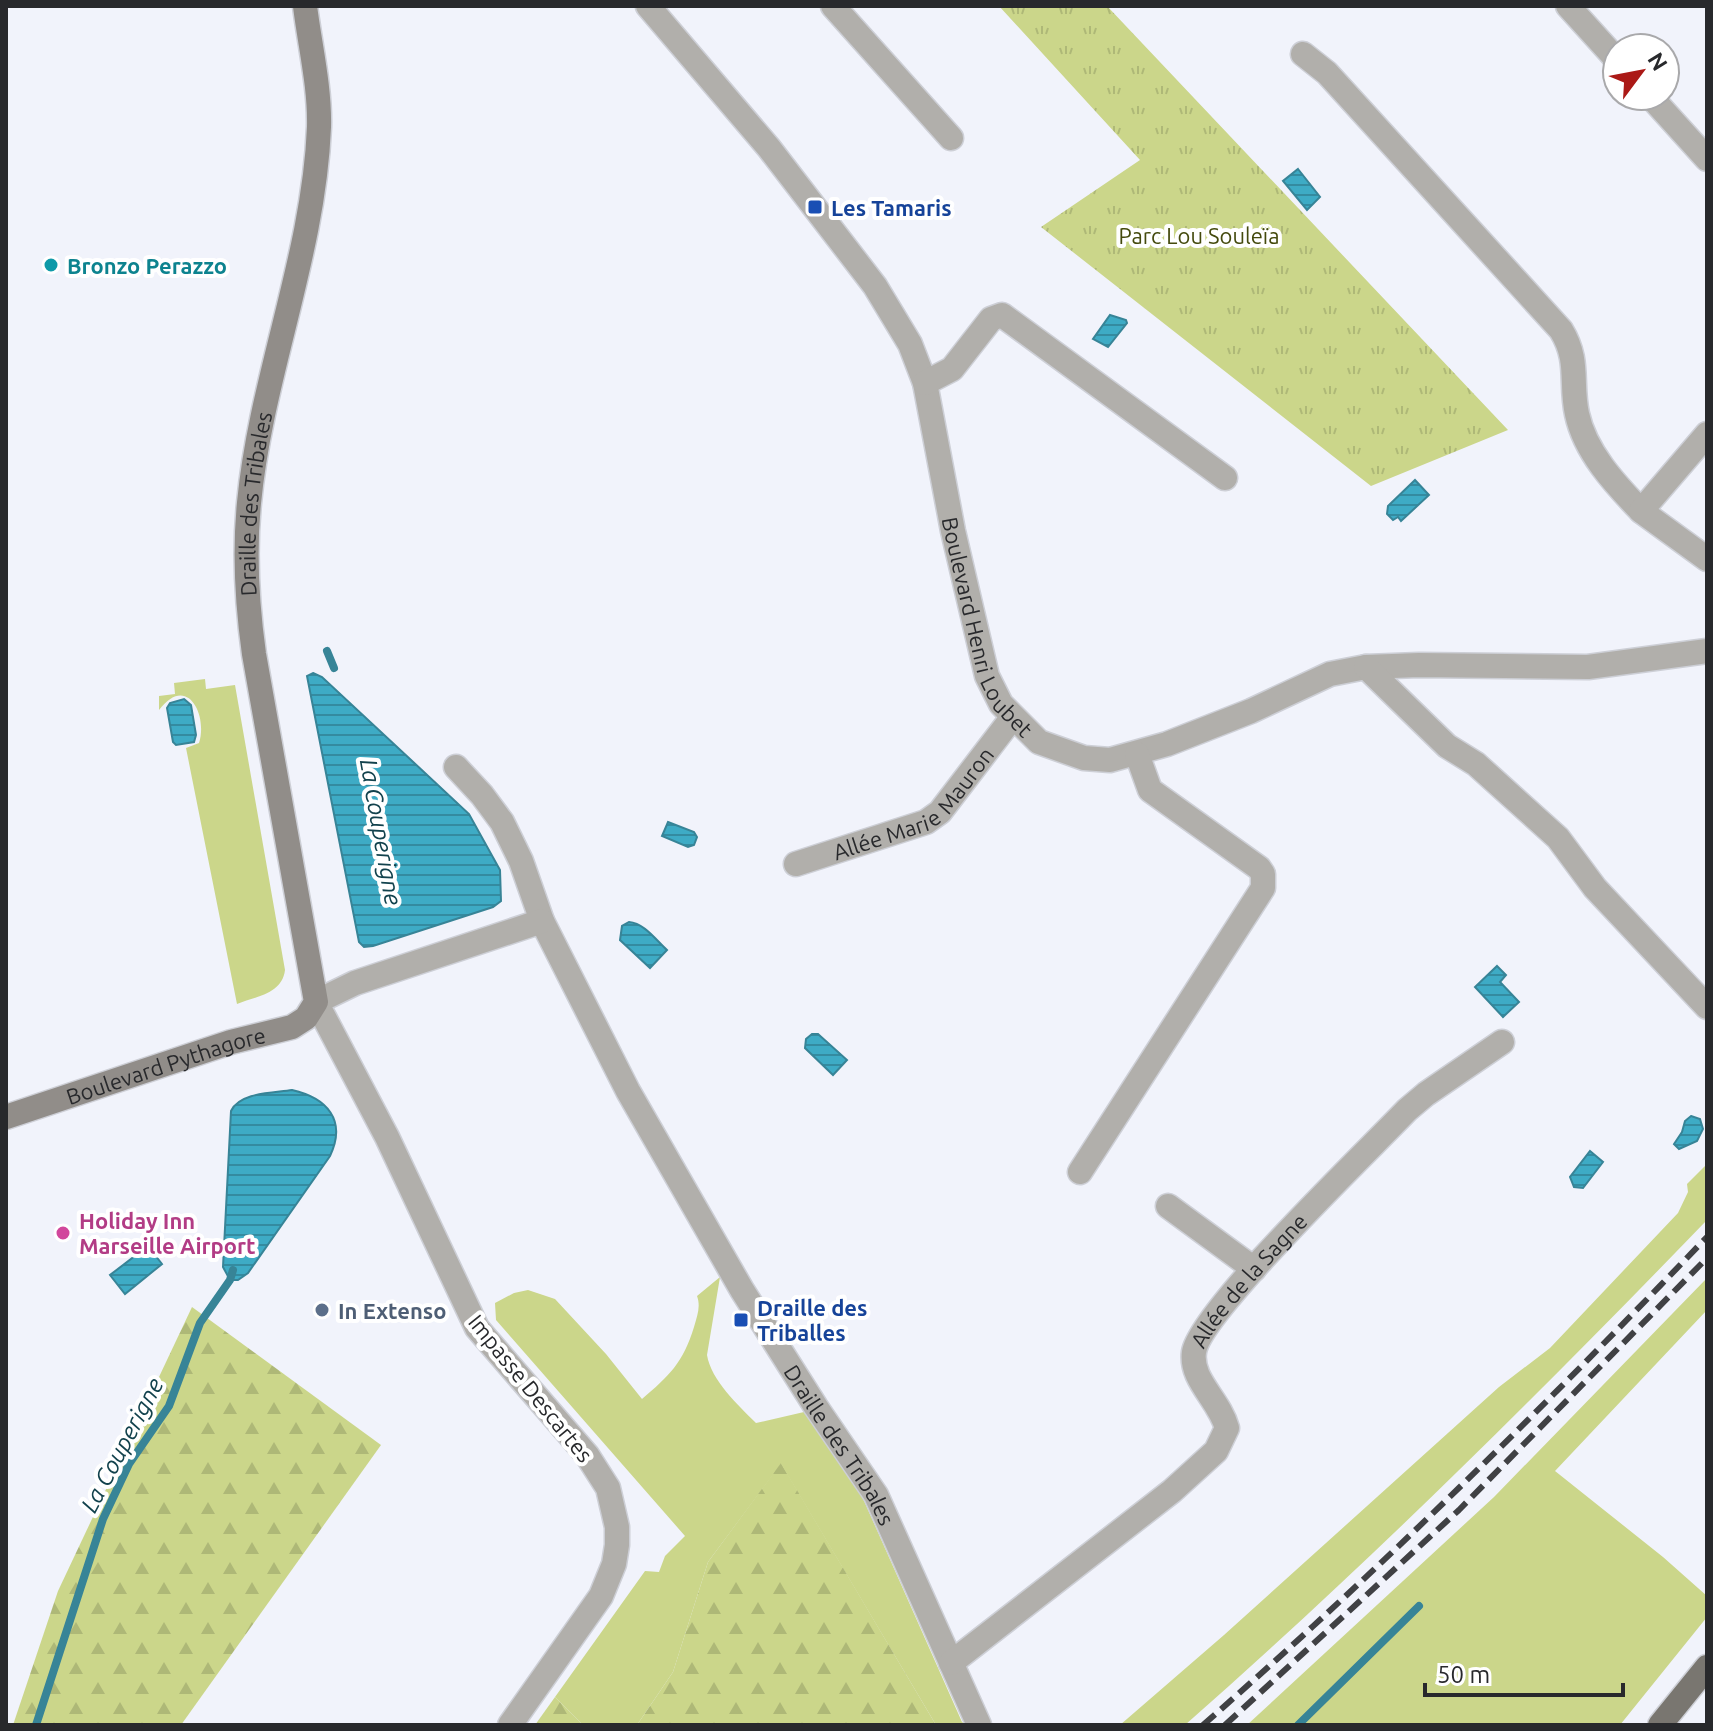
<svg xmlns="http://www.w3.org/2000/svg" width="1713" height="1731" font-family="Ubuntu,sans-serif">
	<defs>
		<pattern id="forest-firs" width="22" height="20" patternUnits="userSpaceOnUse" patternTransform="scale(2)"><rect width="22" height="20" fill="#cbd68a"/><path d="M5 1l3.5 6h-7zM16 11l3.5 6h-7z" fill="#aeb877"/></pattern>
		<pattern id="park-tufts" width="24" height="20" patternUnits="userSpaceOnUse" patternTransform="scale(2)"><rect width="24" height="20" fill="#cbd68a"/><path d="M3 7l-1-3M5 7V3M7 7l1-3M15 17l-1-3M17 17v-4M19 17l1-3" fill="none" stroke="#aeb877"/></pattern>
		<pattern id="water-rules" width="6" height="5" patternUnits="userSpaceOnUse" patternTransform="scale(2)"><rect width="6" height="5" fill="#3eabc5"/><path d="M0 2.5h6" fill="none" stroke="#348ba0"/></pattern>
	</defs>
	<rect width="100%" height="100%" fill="#f1f3fb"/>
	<g fill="#cbd68a">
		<path d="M205 679 206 689 235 685 285 970C282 994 257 996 237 1004L186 748 199 743C208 715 187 673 159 710V696L175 694 174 683Z"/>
		<path d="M1707 1164V1220C1539 1394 1367 1565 1185 1725H1120L1224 1635 1499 1387 1550 1348 1678 1213 1688 1192 1687 1184Z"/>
		<path d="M720 1277 707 1355C711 1380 738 1405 756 1423L804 1412 853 1479 865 1503 962 1722 967 1725H936L781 1464 708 1562 673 1672 637 1725H583L555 1697 645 1571 659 1572 665 1556 685 1536 496 1320 495 1303 514 1293 528 1290 555 1299 606 1354 642 1399C669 1376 683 1363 694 1327 697 1316 701 1307 697 1296Z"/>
		<polygon points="1707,1278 1707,1310 1555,1471 1663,1557 1707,1596 1707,1617 1620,1725 1247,1725 1494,1497"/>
	</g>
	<g fill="url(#forest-firs)">
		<polygon points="192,1307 381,1445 181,1725 13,1725 58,1591"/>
		<polygon points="781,1463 936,1725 637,1725 673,1672 708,1562"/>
		<polygon points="555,1697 583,1725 535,1725"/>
	</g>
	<polygon fill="url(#park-tufts)" points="999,6 1107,6 1508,430 1371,486 1041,227 1140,160"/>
	<g fill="url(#water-rules)" stroke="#378497" stroke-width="2">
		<polygon points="1298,169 1320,197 1307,210 1283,181"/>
		<polygon points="1110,315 1126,320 1127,323 1108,347 1093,339"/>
		<polygon points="1415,480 1429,495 1401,521 1398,517 1393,520 1387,514 1388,506"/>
		<polygon points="313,673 322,677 469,814 500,870 501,901 493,907 373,946 364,947 359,942 307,676"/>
		<polygon points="184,699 191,705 196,735 194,742 176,745 173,742 167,708 170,703"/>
		<polygon points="668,822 694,832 697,837 694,845 688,847 662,836"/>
		<path d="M629 922C644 923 656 940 667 950L650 968 620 940 622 926Z"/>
		<polygon points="1497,966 1506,975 1500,982 1519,1002 1503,1017 1475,987"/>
		<polygon points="812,1034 818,1034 847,1060 833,1075 805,1048 806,1039"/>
		<path d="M292 1090C327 1098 347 1120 330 1156L248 1273 238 1280H230L223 1267 231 1111C240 1092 274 1093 292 1090Z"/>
		<polygon points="1691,1116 1700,1119 1703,1129 1697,1141 1679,1149 1674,1144 1682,1132 1685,1121"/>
		<polygon points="1590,1151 1603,1162 1583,1188 1574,1187 1570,1177"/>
		<polygon points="148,1246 162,1264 125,1294 110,1275"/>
	</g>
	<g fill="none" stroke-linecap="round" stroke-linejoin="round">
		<g stroke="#378497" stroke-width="8">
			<polyline points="327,651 334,668"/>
			<polyline points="36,1725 103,1519 129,1464 169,1406 200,1323 230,1280 233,1270"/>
			<polyline points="1298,1725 1419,1606"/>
		</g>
		<defs>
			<g id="street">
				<path id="s1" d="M648 6 769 148 875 286 910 344 925 383 953 531 987 676 1001 704 1039 742 1084 758 1110 760 1167 744 1251 711 1330 674 1366 667 1419 665 1588 667 1707 651"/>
				<polyline points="833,6 951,138"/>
				<polyline points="1568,6 1617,60"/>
				<path d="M1303 54 1327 73 1561 330C1580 361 1570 382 1577 414 1585 452 1615 484 1641 511"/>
				<polyline points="1650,96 1707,159"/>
				<polyline points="925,383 952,369 991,319 1002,315 1225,478"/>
				<polyline points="1707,434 1641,511 1707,559"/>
				<polyline points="1366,667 1447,746 1476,764 1558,838 1595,888 1707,1007"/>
				<path id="s2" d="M456 767 482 795 502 822 521 861 542 921 628 1091 742 1290 816 1407 876 1495 979 1725"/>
				<path id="s3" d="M796 864 926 822 940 812 1012 718"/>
				<polyline points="1080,1172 1263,888 1263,874 1259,868 1150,790 1137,754"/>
				<polyline points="1168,1206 1254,1269"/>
				<path id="s4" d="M951 1663 1172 1491 1216 1451 1227 1428C1219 1399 1190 1380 1194 1352 1200 1312 1370 1149 1407 1110L1426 1094 1502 1042"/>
				<polyline points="510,1725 601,1596 614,1564 617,1545 617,1527 608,1488 587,1455 477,1328 387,1137 316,1002 355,983 542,921"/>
			</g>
			<g id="secondary">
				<path id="s5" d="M6 1117 231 1042 292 1027 306 1018 316 1002 254 654C247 604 244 554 249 503 261 376 314 255 319 127 320 87 310 46 305 6"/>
			</g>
			<polyline id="primary" points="1660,1725 1707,1667"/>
		</defs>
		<use href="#street" stroke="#cdcfd6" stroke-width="27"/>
		<use href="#secondary" stroke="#cdcfd6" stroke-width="27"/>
		<use href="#primary" stroke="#cdcfd6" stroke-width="27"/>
		<use href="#street" stroke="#b1afab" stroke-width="24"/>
		<use href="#secondary" stroke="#918d89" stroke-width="24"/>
		<use href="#primary" stroke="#797670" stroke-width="24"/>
		<g stroke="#404144" stroke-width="6" stroke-dasharray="16 8" stroke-linecap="butt">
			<path d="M1203 1725C1379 1571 1545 1406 1707 1237"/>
			<polyline points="1225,1725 1459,1510 1707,1258"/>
		</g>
	</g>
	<g fill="#1a4fb4" stroke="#fff" stroke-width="3">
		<rect x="807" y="199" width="16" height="16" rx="4"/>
		<rect x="733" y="1312" width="16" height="16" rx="4"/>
	</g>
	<circle fill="#0f9aa8" stroke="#fff" stroke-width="3" cx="51" cy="265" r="8"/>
	<circle fill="#d1479c" stroke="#fff" stroke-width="3" cx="63" cy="1233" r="8"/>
	<circle fill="#5c6f8a" stroke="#fff" stroke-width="3" cx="322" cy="1310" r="8"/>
	<g text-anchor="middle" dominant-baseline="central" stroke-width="8" stroke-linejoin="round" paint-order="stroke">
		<g font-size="22" font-weight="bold" fill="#164399" stroke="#fff" text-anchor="start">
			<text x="831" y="207">Les Tamaris</text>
			<text x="757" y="1307">Draille des<tspan x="757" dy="25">Triballes</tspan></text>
		</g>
		<g font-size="22" fill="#444a0d" stroke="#fff">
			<text x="1199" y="235">Parc Lou Souleïa</text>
		</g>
		<g font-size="22" font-weight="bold" fill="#0d838f" stroke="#fff" text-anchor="start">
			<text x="67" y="265">Bronzo Perazzo</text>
		</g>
		<g font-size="22" fill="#28292c" stroke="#fff">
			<text stroke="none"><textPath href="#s5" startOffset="840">Draille des Tribales</textPath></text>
			<text stroke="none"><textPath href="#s1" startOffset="724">Boulevard Henri Loubet</textPath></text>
			<text stroke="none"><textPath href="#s3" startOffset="136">Allée Marie Mauron</textPath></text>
			<text stroke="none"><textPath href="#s5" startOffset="168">Boulevard Pythagore</textPath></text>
			<text stroke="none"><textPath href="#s4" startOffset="540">Allée de la Sagne</textPath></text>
			<text transform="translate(531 1388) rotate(51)">Impasse Descartes</text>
			<text stroke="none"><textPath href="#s2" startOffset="782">Draille des Tribales</textPath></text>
		</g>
		<g font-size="22" font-weight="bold" fill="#b23c85" stroke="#fff" text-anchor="start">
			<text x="79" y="1220">Holiday Inn<tspan x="79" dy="25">Marseille Airport</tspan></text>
		</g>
		<g font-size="22" font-weight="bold" fill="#4e5e75" stroke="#fff" text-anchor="start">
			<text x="338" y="1310">In Extenso</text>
		</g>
		<g font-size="24" font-style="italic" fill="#12424d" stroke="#fff">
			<text transform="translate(381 832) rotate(80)">La Couperigne</text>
			<text transform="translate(122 1445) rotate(-62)">La Couperigne</text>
		</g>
	</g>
	<rect width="1713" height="1731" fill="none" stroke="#28292c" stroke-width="16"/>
	<g transform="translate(1641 72) rotate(58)"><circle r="38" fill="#ffffff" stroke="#a9a9ab" stroke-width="2"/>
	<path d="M0-6L14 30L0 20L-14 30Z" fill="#ab1916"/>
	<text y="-12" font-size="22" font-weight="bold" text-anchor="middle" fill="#28292c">N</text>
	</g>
	<path d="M1425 1683v12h198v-12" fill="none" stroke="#28292c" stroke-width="4"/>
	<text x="1437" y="1683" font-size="24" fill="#28292c" stroke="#ffffff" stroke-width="6" paint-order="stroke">50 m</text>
</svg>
